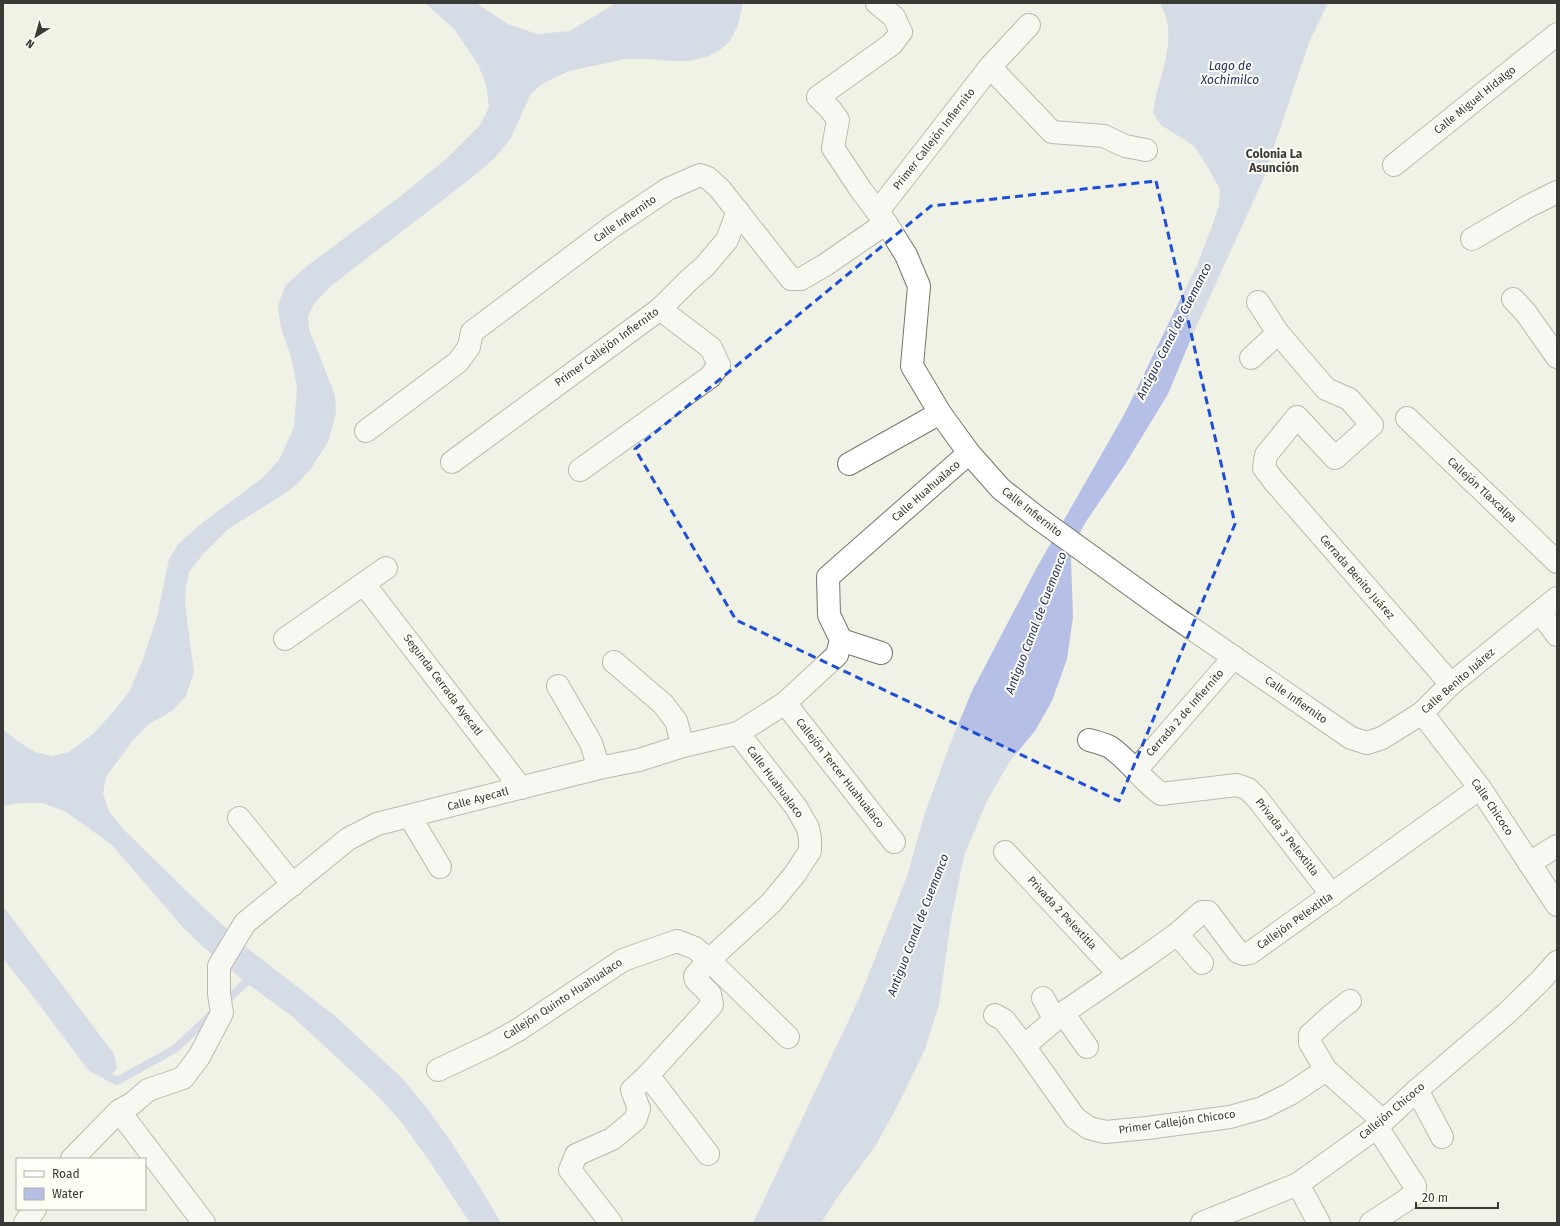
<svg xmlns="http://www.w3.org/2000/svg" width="1560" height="1226" font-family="'Fira Sans',sans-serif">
	<rect width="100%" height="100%" fill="#f0f2e5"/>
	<g fill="#b6c0e6">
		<polygon points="425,3 476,3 508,24 537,34 570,31 616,3 743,3 738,25 730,41 720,50 709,56 690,61 668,61 650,59 625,59 569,71 542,84 530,95 511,138 495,158 465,183 331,286 314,304 308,316 309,329 335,395 336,414 328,442 310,470 296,485 284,494 228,529 204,553 189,572 186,587 185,604 194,672 186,696 172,711 149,724 133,740 106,777 103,794 109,811 123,829 200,904 251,951 335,1016 402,1078 427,1108 450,1140 481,1189 501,1223 470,1223 430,1162 399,1119 373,1091 293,1017 245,982 202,946 180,924 112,845 66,812 43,803 20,803 3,806 3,729 16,740 35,752 52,756 69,752 93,734 114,711 129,692 142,662 157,617 169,559 179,543 202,523 261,479 279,460 294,427 297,387 291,357 281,328 278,306 285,286 303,269 402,195 446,159 480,125 489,107 486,85 478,64 454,29"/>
		<path d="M1160 3H1328L1310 40 1262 182 1193 334 1168 394 1126 463 1087 520 1076 539 1071 558 1073 617 1067 659 1052 701 1035 731 1010 761 987 801 964 856 951 920 939 1005 925 1049 900 1101 876 1145 835 1201 821 1223H753L861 994 907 876 925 813 950 744 972 691 1036 569 1125 413 1197 265 1212 226 1219 205 1220 189 1207 166 1194 146 1161 125 1153 113C1157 81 1173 53 1167 21 1166 15 1162 9 1160 3Z"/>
		<polygon points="3,906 114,1054 117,1068 112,1074 103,1078 89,1071 29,991 3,959"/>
	</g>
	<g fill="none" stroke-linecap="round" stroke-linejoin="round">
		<g stroke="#b6c0e6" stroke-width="8">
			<polyline points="223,1004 254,975"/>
			<polyline points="102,1069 108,1077 117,1081 175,1049 213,1013"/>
		</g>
		<defs>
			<g id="minor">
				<polyline points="877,3 894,17 901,32 892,44 818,97 831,110 838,120 833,148 861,190 886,223 906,255 919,286 912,366 940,413 969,453 1001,489 1034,515 1168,612 1351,738 1367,743 1382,738 1422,713 1451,684 1557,598"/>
				<polyline points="990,67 1052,132 1104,136 1125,146 1146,150"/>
				<polyline points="1394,165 1557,34"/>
				<polyline points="878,211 990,67 1029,25"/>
				<polyline points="1472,239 1527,207 1557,192"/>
				<polyline points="1513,299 1526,313 1557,357"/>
				<polyline points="1258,302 1278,333 1326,389 1349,399 1372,425 1335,458 1297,417 1266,455 1264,468 1273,480 1451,684"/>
				<polyline points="1251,358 1278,333"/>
				<polyline points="1407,418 1557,562"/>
				<polyline points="366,431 458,362 469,347 472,332 613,226 668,189 700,175 708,178 720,189 791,279 801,279 825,265 886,223"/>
				<polyline points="452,462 660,309 689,280 705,266 727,240 738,211"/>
				<polyline points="849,464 940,413"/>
				<polyline points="580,470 710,377 719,365 711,348 660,309"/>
				<polyline points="364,584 521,788"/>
				<polyline points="1540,612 1557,635"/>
				<polyline points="285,639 386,568"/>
				<polyline points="841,640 881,653"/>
				<polyline points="614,662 663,704 676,721 683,746"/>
				<polyline points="558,686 591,743 599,768"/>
				<polyline points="785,703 894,842"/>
				<polyline points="1422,713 1480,788 1557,905"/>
				<path d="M1089 740C1096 742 1104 744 1110 747 1129 760 1142 780 1161 794L1237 785 1248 789 1257 798 1332 895"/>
				<polyline points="1136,770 1234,657"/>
				<polyline points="410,817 440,867"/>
				<polyline points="239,818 293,885"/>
				<polyline points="1005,852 1119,974"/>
				<polyline points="1529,863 1557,846"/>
				<polyline points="1177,934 1202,963"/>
				<polyline points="1043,998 1055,1020"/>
				<polyline points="1063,1013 1087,1047"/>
				<polyline points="995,1015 1004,1020 1024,1046 1075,1118 1089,1128 1105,1132 1147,1128 1230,1117 1262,1108 1290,1094 1326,1070 1383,1121"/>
				<polyline points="1024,1046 1063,1013 1145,957 1177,934 1202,912 1208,912 1238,952 1244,954 1250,953 1480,788"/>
				<polyline points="438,1070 491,1045 518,1030 623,960 677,941 695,948 709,960 788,1037"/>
				<polyline points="1326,1070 1310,1043 1310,1035 1332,1015 1350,1001"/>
				<polyline points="648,1075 708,1154"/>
				<polyline points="1417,1090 1442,1137"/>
				<polyline points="119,1111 204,1223"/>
				<polyline points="72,1159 119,1111 133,1103 148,1090 183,1078 199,1057 222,1013 219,994 219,966 245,923 348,839 377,824 599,768 639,760 683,746 738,733 785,703 837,655 841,640 829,615 828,577 969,453"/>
				<polyline points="1298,1184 1319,1223"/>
				<polyline points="25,1223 35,1209"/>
				<polyline points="611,1223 570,1170 576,1155 612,1139 635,1120 639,1109 632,1090 648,1075 712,1005 710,994 696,980 695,976 709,960 771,903 795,874 810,851 810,839 808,828 796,807 738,733"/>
				<polyline points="1202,1223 1298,1184 1377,1127 1417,1090 1507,1013 1541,980 1557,962"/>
				<polyline points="1371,1223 1405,1201 1414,1194 1415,1186 1377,1127"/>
			</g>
		</defs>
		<use href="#minor" stroke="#75776c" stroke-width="24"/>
		<use href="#minor" stroke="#fff" stroke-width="22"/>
	</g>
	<path d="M0 0H1560V1226H0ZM1156 181 1235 524 1119 801 736 620 635 449 931 206Z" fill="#f0f2e5" fill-opacity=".55" fill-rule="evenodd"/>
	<path fill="none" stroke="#1d4ed8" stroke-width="3" stroke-dasharray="8 5" stroke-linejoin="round" d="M1156 181 1235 524 1119 801 736 620 635 449 931 206Z"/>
	<g text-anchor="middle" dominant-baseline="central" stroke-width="4" stroke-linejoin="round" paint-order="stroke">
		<g font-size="11" fill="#393a35" stroke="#fdfff7">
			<text transform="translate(1475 100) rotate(-39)">Calle Miguel Hidalgo</text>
			<text transform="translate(934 139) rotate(-52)">Primer Callejón Infiernito</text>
			<text transform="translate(625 219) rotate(-35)">Calle Infiernito</text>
			<text transform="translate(607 347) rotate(-36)">Primer Callejón Infiernito</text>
			<text transform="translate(1482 490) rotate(43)">Callejón Tlaxcalpa</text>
			<text transform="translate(926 491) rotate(-41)">Calle Huahualaco</text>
			<text transform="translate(1032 512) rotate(38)">Calle Infiernito</text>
			<text transform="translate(1357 577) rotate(49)">Cerrada Benito Juárez</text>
			<text transform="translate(1458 681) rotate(-41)">Calle Benito Juárez</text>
			<text transform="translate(443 685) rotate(53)">Segunda Cerrada Ayecatl</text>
			<text transform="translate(1296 700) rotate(35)">Calle Infiernito</text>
			<text transform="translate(1185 713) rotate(-49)">Cerrada 2 de Infiernito</text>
			<text transform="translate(840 773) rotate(52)">Callejón Tercer Huahualaco</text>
			<text transform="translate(775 782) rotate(53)">Calle Huahualaco</text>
			<text transform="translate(478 799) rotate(-15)">Calle Ayecatl</text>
			<text transform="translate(1492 807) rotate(56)">Calle Chicoco</text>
			<text transform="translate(1287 837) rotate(52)">Privada 3 Pelextitla</text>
			<text transform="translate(1062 913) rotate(47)">Privada 2 Pelextitla</text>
			<text transform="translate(1295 921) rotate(-35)">Callejón Pelextitla</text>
			<text transform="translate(563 999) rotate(-33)">Callejón Quinto Huahualaco</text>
			<text transform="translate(1392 1111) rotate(-40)">Callejón Chicoco</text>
			<text transform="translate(1177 1122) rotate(-8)">Primer Callejón Chicoco</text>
		</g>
		<g font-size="12" font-style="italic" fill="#222a59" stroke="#fdfff7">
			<text x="1230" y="66">Lago de<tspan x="1230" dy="14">Xochimilco</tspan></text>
			<text transform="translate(1174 331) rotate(-63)">Antiguo Canal de Cuemanco</text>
			<text transform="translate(1036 623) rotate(-69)">Antiguo Canal de Cuemanco</text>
			<text transform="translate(918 925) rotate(-69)">Antiguo Canal de Cuemanco</text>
		</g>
		<g font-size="12" font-weight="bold" fill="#393a35" stroke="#fdfff7">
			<text x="1274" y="154">Colonia La<tspan x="1274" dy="14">Asunción</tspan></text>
		</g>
	</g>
	<rect width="1560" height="1226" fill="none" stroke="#393a35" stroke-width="8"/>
	<rect x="16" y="1158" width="130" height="52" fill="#fdfff7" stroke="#afb0a9"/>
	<rect x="24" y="1171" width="20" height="6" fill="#ffffff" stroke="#afb0a9"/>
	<text x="52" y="1178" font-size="12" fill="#393a35">Road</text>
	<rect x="24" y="1188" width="20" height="12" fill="#b6c0e6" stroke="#afb0a9"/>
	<text x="52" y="1198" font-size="12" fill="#393a35">Water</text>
	<g transform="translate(36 36) rotate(217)" stroke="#fdfff7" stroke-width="3" paint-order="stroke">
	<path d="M0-3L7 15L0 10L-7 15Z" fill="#393a35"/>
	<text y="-6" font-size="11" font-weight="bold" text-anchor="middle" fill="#393a35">N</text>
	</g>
	<path d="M1416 1202v6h82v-6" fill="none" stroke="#393a35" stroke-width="2"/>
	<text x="1422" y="1202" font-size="12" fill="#393a35" stroke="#fdfff7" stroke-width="3" paint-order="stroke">20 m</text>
</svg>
